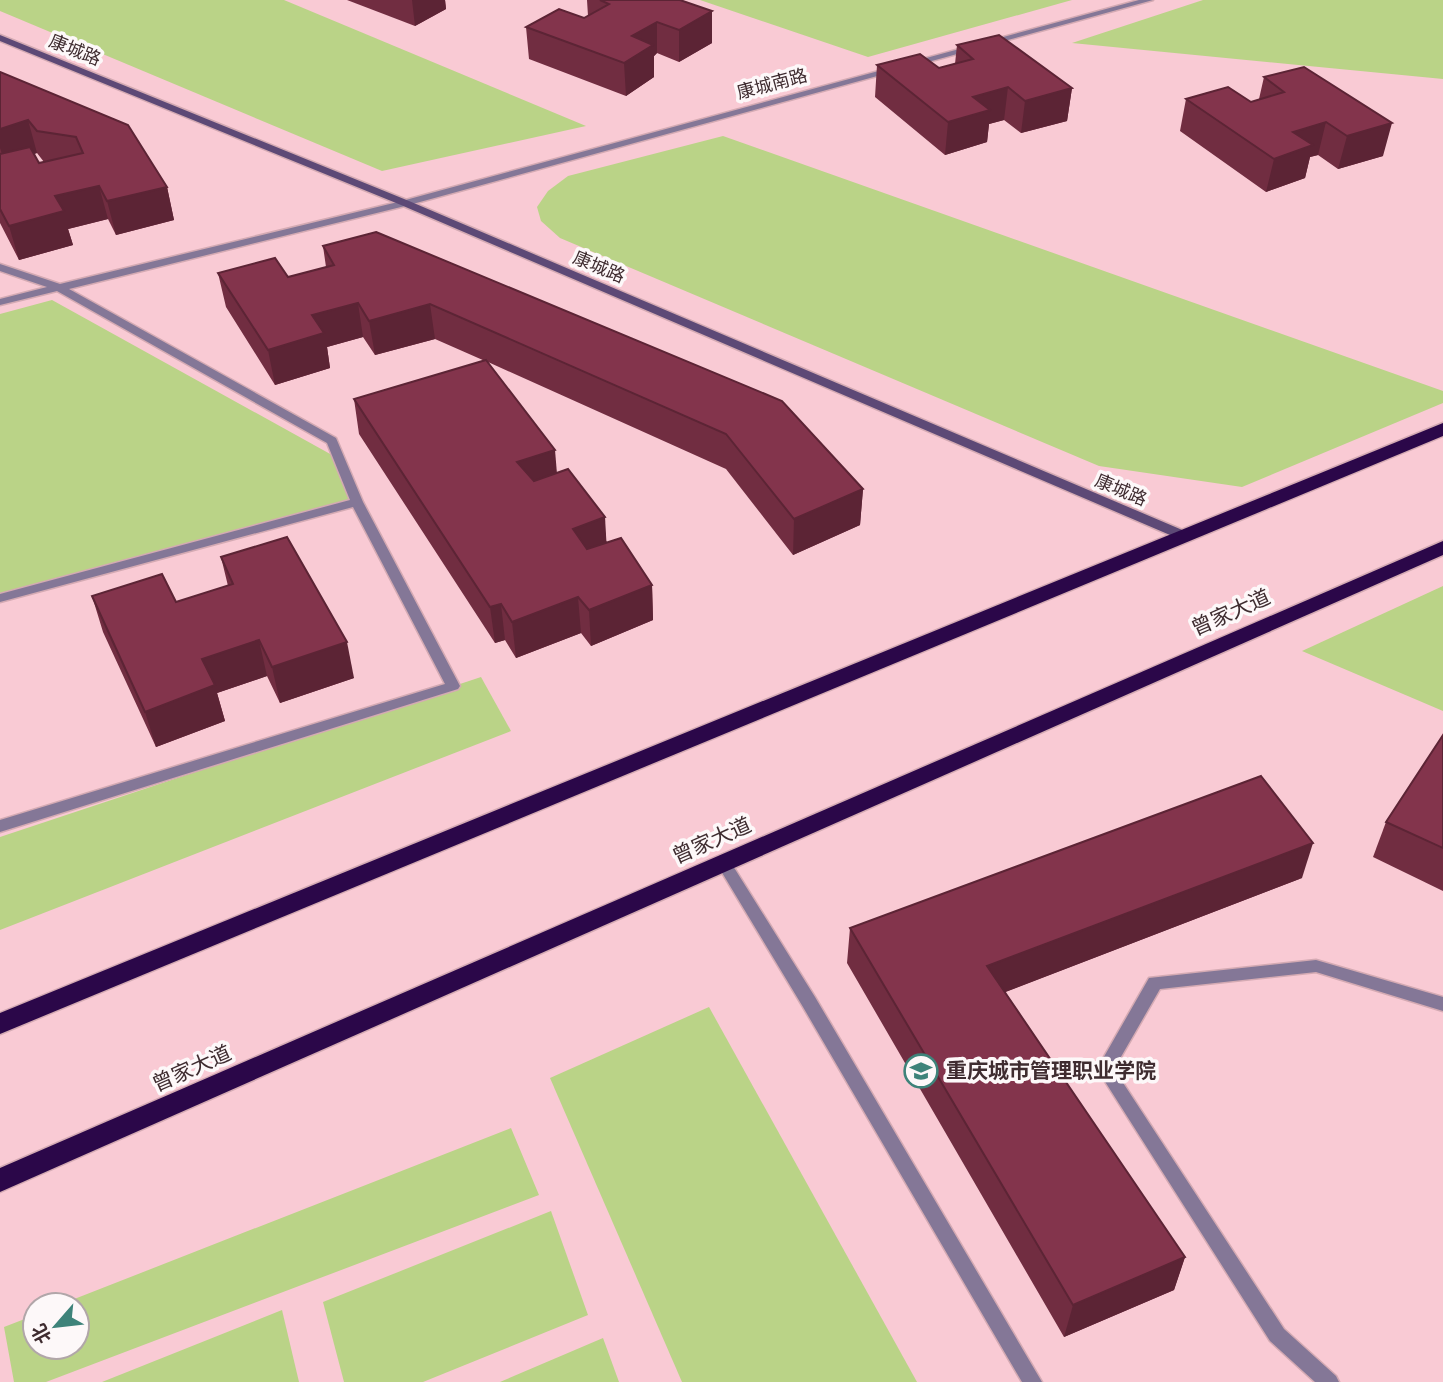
<svg xmlns="http://www.w3.org/2000/svg" width="1443" height="1382" font-family="'Varela Round','Noto Sans SC',sans-serif">
	<rect width="100%" height="100%" fill="#f9cad4"/>
	<g fill="#bad387">
		<polygon points="0,0 284,0 586,126 382,171 0,11"/>
		<polygon points="700,0 1072,0 868,57"/>
		<polygon points="1203,0 1443,0 1443,79 1072,43"/>
		<polygon points="723,136 1443,391 1443,403 1242,487 1099,466 560,238 541,221 537,207 548,191 568,176"/>
		<polygon points="52,300 332,455 357,502 0,598 0,314"/>
		<polygon points="1443,586 1443,711 1302,651"/>
		<polygon points="481,677 511,731 0,930 0,837"/>
		<polygon points="709,1007 917,1382 682,1382 550,1078"/>
		<polygon points="511,1128 539,1195 46,1382 14,1382 4,1327 35,1315 35,1347 77,1347 77,1305 59,1305"/>
		<polygon points="551,1211 588,1315 423,1382 344,1382 323,1302"/>
		<polygon points="282,1310 299,1382 102,1382"/>
		<polygon points="603,1338 619,1382 500,1382"/>
	</g>
	<g fill="none" stroke-linecap="round" stroke-linejoin="round">
		<defs>
			<g id="street">
				<polygon points="1139,0 1153,0 409,205 69,289 336,438 363,502 460,686 458,689 0,832 0,820 445,684 353,507 0,602 0,594 350,500 327,443 57,291 0,305 0,299 47,287 0,271 0,264 60,284 402,201"/>
				<polygon points="723,856 728,858 815,997 1042,1382 1022,1382 803,1007 718,866 715,862 718,858"/>
				<polygon points="1316,960 1443,997 1443,1011 1316,972 1160,989 1114,1069 1284,1329 1336,1376 1339,1382 1315,1382 1270,1341 1097,1069 1149,978"/>
			</g>
			<polygon id="secondary" points="0,35 409,201 1187,532 1188,535 1182,539 1177,538 401,205 0,41"/>
			<g id="highway">
				<polygon points="1443,423 1443,436 0,1034 0,1013"/>
				<polygon points="1443,541 1443,555 0,1192 0,1168"/>
			</g>
		</defs>
		<use href="#street" stroke="#d4aab3" stroke-width="3"/>
		<use href="#secondary" stroke="#d4aab3" stroke-width="3"/>
		<use href="#highway" stroke="#d4aab3" stroke-width="3"/>
		<use href="#street" fill="#847797" fill-rule="evenodd"/>
		<use href="#secondary" fill="#5d4976" fill-rule="evenodd"/>
		<use href="#highway" fill="#2b0749" fill-rule="evenodd"/>
	</g>
	<g fill="#712d41" fill-rule="evenodd">
		<polygon points="347,0 445,0 446,9 415,26"/>
		<polygon points="587,0 680,0 712,11 712,43 679,62 657,53 654,56 654,77 626,96 529,59 526,27 584,18 588,16"/>
		<polygon points="957,45 1072,88 1067,121 1021,133 1004,120 989,124 987,142 945,155 875,97 877,65 939,68 955,64"/>
		<path d="M0 72 167 187 174 220 116 235 108 219 68 229 73 245 19 260 0 223ZM37 153 44 162 39 163 34 154Z"/>
		<polygon points="1264,77 1383,156 1338,169 1318,155 1310,157 1305,178 1266,192 1180,131 1186,99 1251,102 1259,99"/>
		<polygon points="323,246 863,489 860,525 793,555 726,469 488,362 557,473 607,542 652,585 653,620 591,646 581,633 516,658 505,640 495,643 359,434 354,399 485,361 435,339 375,355 363,337 327,347 330,368 275,385 226,307 218,273 288,277 326,267"/>
		<polygon points="221,557 354,678 280,703 267,676 217,693 225,721 156,747 103,632 92,596 176,602 228,586"/>
		<polygon points="1443,735 1443,891 1373,857 1386,822"/>
		<polygon points="1302,878 1005,992 1185,1257 1174,1290 1064,1337 847,963 850,928"/>
	</g>
	<g fill="#5c2435">
		<polygon points="412,0 445,0 446,9 415,26"/>
		<polygon points="712,11 712,43 679,62 679,30"/>
		<polygon points="657,22 657,53 654,56 654,77 626,96 624,63 632,36"/>
		<polygon points="1008,87 1004,120 989,124 987,142 945,155 948,122 973,97"/>
		<polygon points="1072,88 1067,121 1021,133 1025,101"/>
		<polygon points="28,120 37,153 5,163 0,148 0,129"/>
		<polygon points="1326,122 1318,155 1310,157 1305,178 1266,192 1274,159 1293,132"/>
		<polygon points="1392,123 1383,156 1338,169 1347,136"/>
		<polygon points="99,186 108,219 68,229 73,245 19,260 9,226 55,196"/>
		<polygon points="167,187 174,220 116,235 107,201"/>
		<polygon points="358,303 363,337 327,347 330,368 275,385 268,350 312,315"/>
		<polygon points="430,304 435,339 375,355 369,321"/>
		<polygon points="555,450 558,486 520,497 517,462"/>
		<polygon points="863,489 860,525 793,555 794,519"/>
		<polygon points="605,517 607,552 575,565 573,529"/>
		<polygon points="652,585 653,620 591,646 589,610"/>
		<polygon points="578,597 581,633 516,658 512,622"/>
		<polygon points="501,604 505,640 495,643 490,607"/>
		<polygon points="259,640 267,676 217,693 225,721 156,747 145,712 202,659"/>
		<polygon points="347,642 354,678 280,703 272,667"/>
		<polygon points="1313,843 1302,878 982,1001 987,966"/>
		<polygon points="1185,1257 1174,1290 1064,1337 1073,1305"/>
	</g>
	<g fill="#83344c" stroke="#5c2435" stroke-width="2">
		<polygon points="600,0 680,0 712,11 679,30 657,22 632,36 653,45 624,63 526,27 559,9 584,18 609,4"/>
		<polygon points="999,35 1072,88 1025,101 1008,87 973,97 990,110 948,122 877,65 920,54 939,68 973,59 957,45"/>
		<polygon points="1304,67 1392,123 1347,136 1326,122 1293,132 1313,145 1274,159 1186,99 1228,87 1251,102 1284,92 1264,77"/>
		<polygon points="0,72 128,125 167,187 107,201 99,186 55,196 64,211 9,226 0,209 0,154 30,147 39,163 83,153 76,137 37,131 28,120 0,129"/>
		<polygon points="376,232 782,401 863,489 794,519 726,434 430,304 369,321 358,303 312,315 324,333 268,350 218,273 275,258 288,277 334,265 323,246"/>
		<polygon points="486,360 555,450 517,462 534,481 568,469 605,517 573,529 587,549 621,538 652,585 589,610 578,597 512,622 501,604 490,607 354,399"/>
		<polygon points="287,537 347,642 272,667 259,640 202,659 215,685 145,712 92,596 162,574 176,602 233,584 221,557"/>
		<polygon points="1443,735 1443,848 1386,822"/>
		<polygon points="1261,776 1313,843 987,966 1185,1257 1073,1305 850,928"/>
	</g>
	<defs>
		<symbol id="university-ring" viewBox="-11 -11 22 22"><circle r="9.5" fill="#fdf8f9" stroke="#3e837a" stroke-width="1.5"/><path d="M0-5L7-2L0 1L-7-2ZM-4 1L0 2.5L4 1V4Q0 6-4 4Z" fill="#3e837a"/></symbol>
	</defs>
	<g fill-rule="evenodd">
		<use href="#university-ring" x="902" y="1052" width="38" height="38"/>
	</g>
	<g text-anchor="middle" dominant-baseline="central" stroke-width="7" stroke-linejoin="round" paint-order="stroke">
		<g font-size="18" fill="#3f2c30" stroke="#fdf8f9">
			<text transform="translate(75 50) rotate(22)">康城路</text>
			<text transform="translate(772 84) rotate(-15)">康城南路</text>
			<text transform="translate(599 267) rotate(23)">康城路</text>
			<text transform="translate(1121 490) rotate(23)">康城路</text>
		</g>
		<g font-size="21" fill="#3f2c30" stroke="#fdf8f9">
			<text transform="translate(1231 613) rotate(-24)">曾家大道</text>
			<text transform="translate(712 841) rotate(-24)">曾家大道</text>
			<text transform="translate(192 1069) rotate(-24)">曾家大道</text>
		</g>
		<g font-size="21" font-weight="bold" fill="#3f2c30" stroke="#fdf8f9" text-anchor="start">
			<text x="946" y="1071">重庆城市管理职业学院</text>
		</g>
	</g>
	<g transform="translate(56 1326) rotate(242)"><circle r="33" fill="#fdf8f9" stroke="#b1a6a9" stroke-width="2"/>
	<path d="M0-5L12 26L0 18L-12 26Z" fill="#3e837a"/>
	<text y="-10" font-size="19" font-weight="bold" text-anchor="middle" fill="#3f2c30">北</text>
	</g>
</svg>
